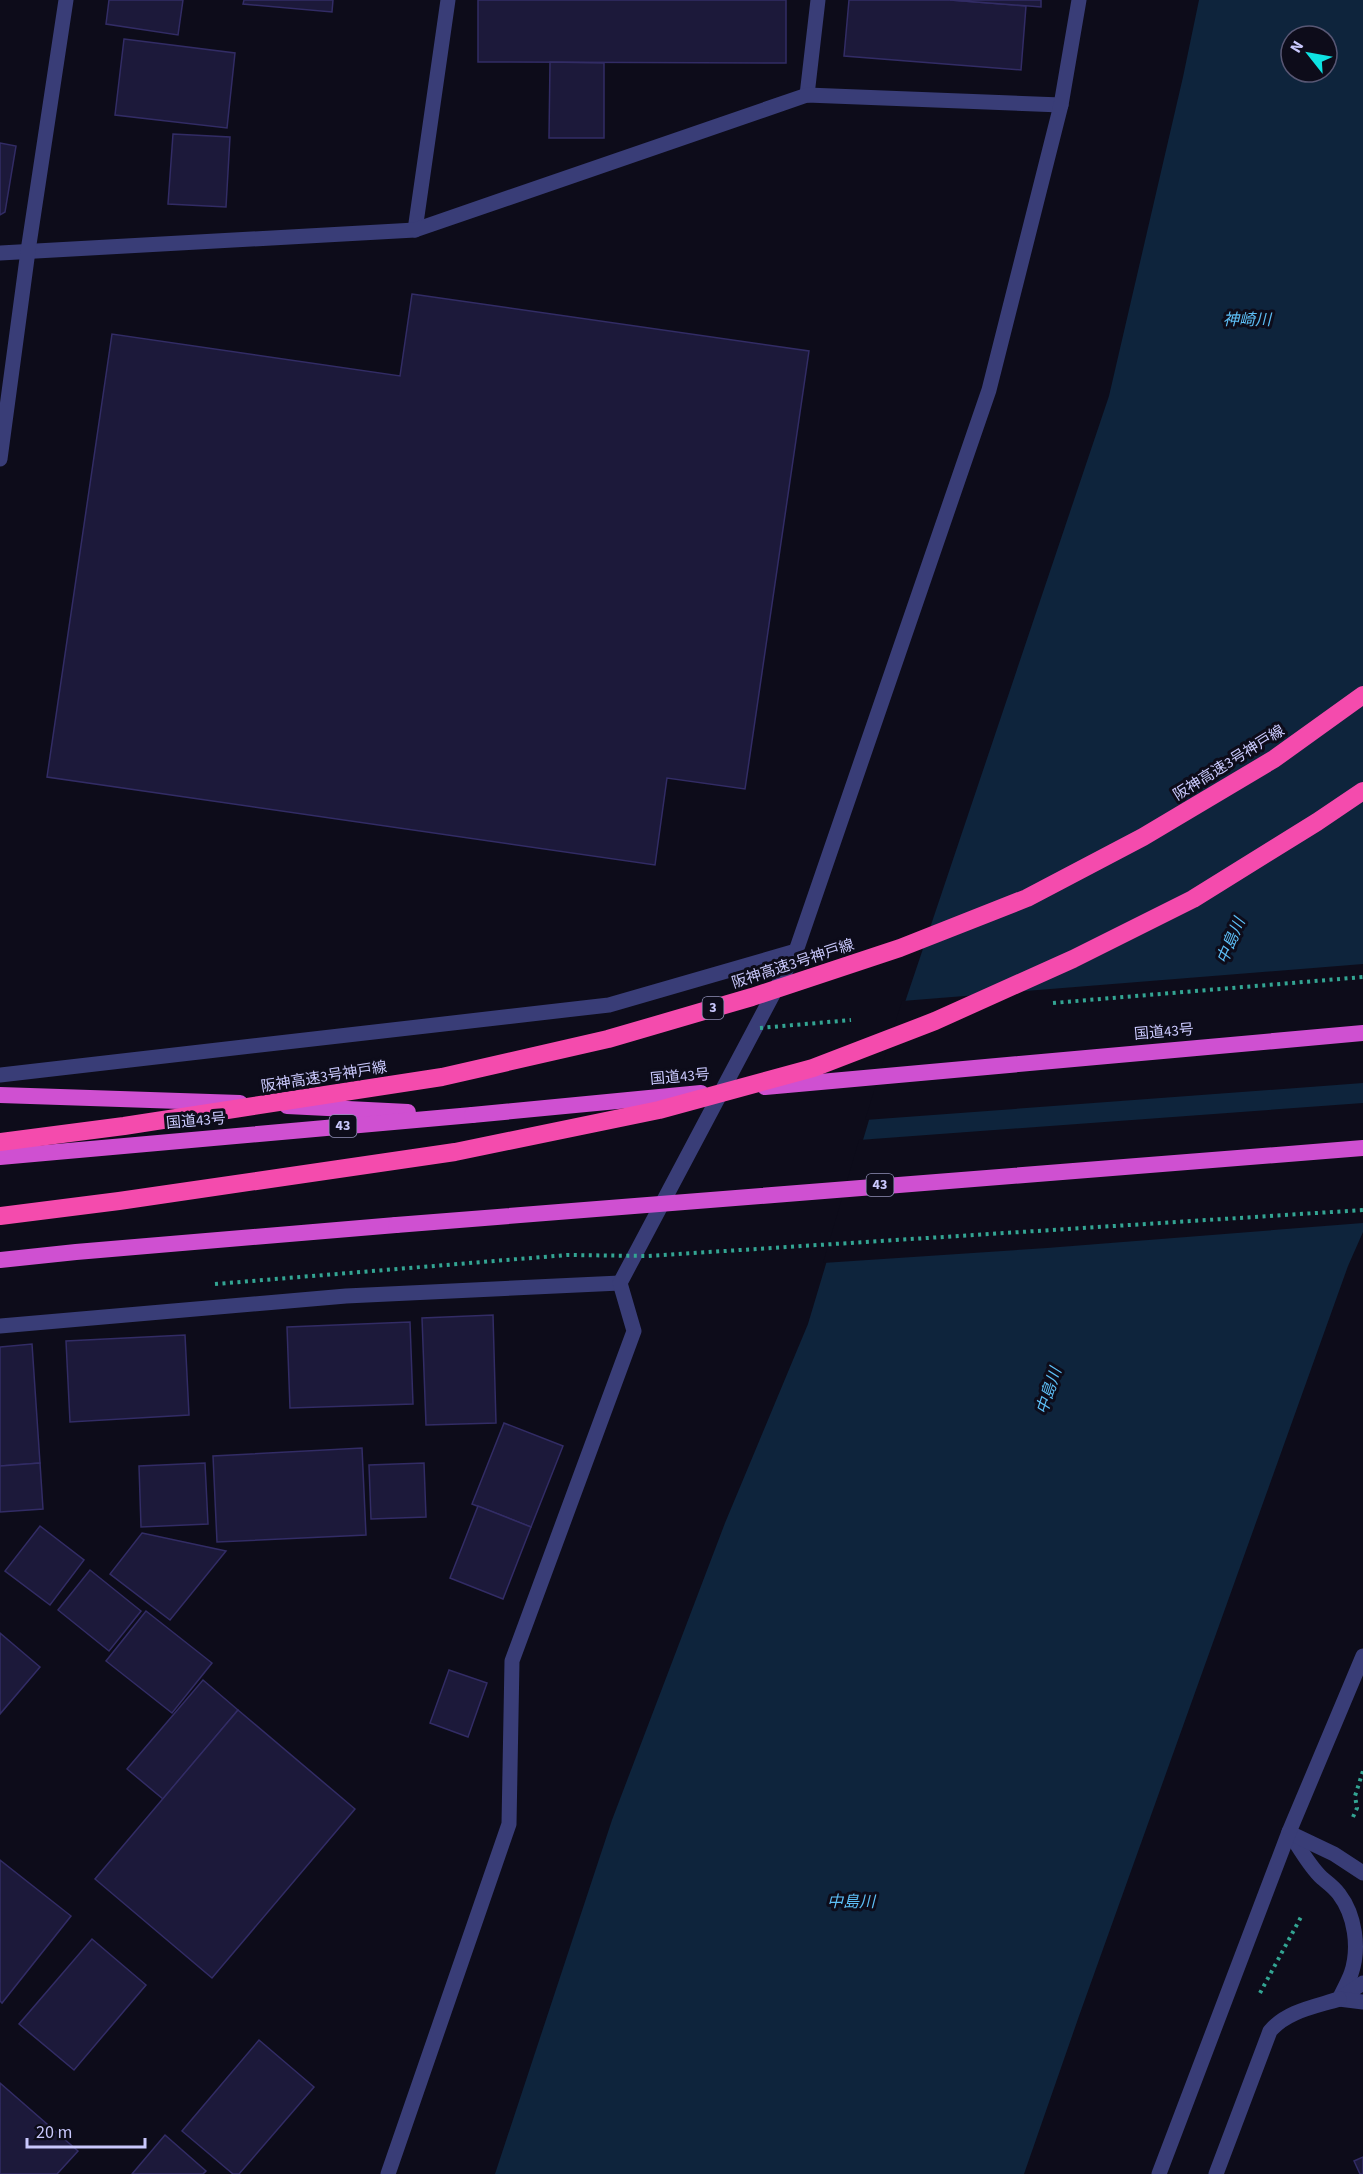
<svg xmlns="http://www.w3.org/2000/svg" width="1363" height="2174" font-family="'Source Sans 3','Noto Sans JP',sans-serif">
	<rect width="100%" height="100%" fill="#0d0c1a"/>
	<path fill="#0e243c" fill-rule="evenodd" d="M1199 0H1363V1232L1348 1266 1079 2016 1024 2174H495L612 1820 725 1523 808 1324 898 1023 1109 396 1183 77ZM1291 36H1327V72H1291Z"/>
	<g fill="#0d0c1a">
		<polygon points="1363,964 1363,1083 865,1120 902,1001"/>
		<polygon points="1363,1103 1363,1223 1047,1248 823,1263 859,1140"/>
	</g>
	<g fill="#1c193a" stroke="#322c65" stroke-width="1.5">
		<polygon points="109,0 183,0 178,35 106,24"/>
		<polygon points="244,0 333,0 332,12 243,4"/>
		<polygon points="478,0 786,0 786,63 478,62"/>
		<polygon points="849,0 950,0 1026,6 1021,70 844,56"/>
		<polygon points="950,0 1041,0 1041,7"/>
		<polygon points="124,39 235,53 227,128 115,115"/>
		<polygon points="550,62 604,63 604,138 549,138"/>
		<polygon points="173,134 230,137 226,207 168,204"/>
		<polygon points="0,143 16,146 5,212 0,215"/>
		<polygon points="412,294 809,351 745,789 667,778 655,865 47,777 112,334 400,376"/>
		<polygon points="493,1315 496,1423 426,1425 422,1318"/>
		<polygon points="410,1322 413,1404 290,1408 287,1327"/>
		<polygon points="185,1335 189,1415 70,1422 66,1341"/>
		<polygon points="32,1344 40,1463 0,1466 0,1347"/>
		<polygon points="504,1423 563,1446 531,1527 472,1504"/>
		<polygon points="362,1448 366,1535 217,1542 213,1456"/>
		<polygon points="40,1463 43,1509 0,1512 0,1466"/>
		<polygon points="205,1463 208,1524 141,1527 139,1466"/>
		<polygon points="424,1463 426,1517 371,1519 369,1465"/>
		<polygon points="478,1506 531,1527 503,1599 450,1578"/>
		<polygon points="40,1526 84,1560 50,1605 5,1571"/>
		<polygon points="142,1533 226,1551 170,1620 110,1574"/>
		<polygon points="90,1570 141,1611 109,1651 58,1610"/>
		<polygon points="146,1611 212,1663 172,1713 106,1661"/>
		<polygon points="0,1633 40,1667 0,1714"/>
		<polygon points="449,1670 487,1683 468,1737 430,1723"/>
		<polygon points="203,1680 238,1710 163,1799 127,1769"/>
		<polygon points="238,1710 355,1809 212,1978 95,1879"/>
		<polygon points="0,1860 71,1916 2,2003 0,2001"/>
		<polygon points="92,1939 146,1985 74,2070 19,2024"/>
		<polygon points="259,2040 314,2087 239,2174 233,2174 182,2131"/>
		<polygon points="0,2083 78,2151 57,2174 0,2174"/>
		<polygon points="165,2135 206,2171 203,2174 132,2174"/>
		<polygon points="1363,2157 1363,2174 1360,2174 1354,2161"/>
	</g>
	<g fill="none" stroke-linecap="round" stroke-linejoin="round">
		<g stroke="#33a593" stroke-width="4" stroke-dasharray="3 4.5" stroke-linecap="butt">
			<polyline points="1353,1817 1357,1808 1355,1796 1363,1771"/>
			<polyline points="1260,1993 1301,1917"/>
		</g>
		<g stroke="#393d77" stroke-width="15">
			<polyline points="807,95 818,0"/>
			<polyline points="415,230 448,0"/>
			<polyline points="0,253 415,230 807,95 1061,105"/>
			<polyline points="0,459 28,251 66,0"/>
			<polyline points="0,1075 609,1005 796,951"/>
			<polyline points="0,1326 346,1296 620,1283"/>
			<path d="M1289 1832C1299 1847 1309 1866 1322 1878 1328 1883 1334 1887 1339 1894 1355 1915 1360 1948 1351 1974 1348 1982 1343 1991 1339 1999"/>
			<polyline points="1292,1834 1334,1854 1363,1873"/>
			<polyline points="1339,1999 1363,1983"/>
			<polyline points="1339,1999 1363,2002"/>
			<polyline points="388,2174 509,1824 512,1661 634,1331 620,1283 796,951 989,390 1061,105 1079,0"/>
		</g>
		<g stroke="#393d77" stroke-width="15">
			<polyline points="1159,2174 1289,1832 1363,1656"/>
			<path d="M1216 2174 1270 2031C1287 2011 1314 2007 1339 1999"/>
		</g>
		<g stroke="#cf50d1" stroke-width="16">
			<polyline points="0,1095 240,1103"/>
			<polyline points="287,1106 408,1112"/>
			<polyline points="0,1157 472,1115"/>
			<polyline points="0,1260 76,1252 396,1225"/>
		</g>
		<g stroke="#33a593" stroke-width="4" stroke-dasharray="3 4.5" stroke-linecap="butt">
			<polyline points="1053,1003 1363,977"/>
			<polyline points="760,1028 851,1020"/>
			<polyline points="215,1284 567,1255 647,1256 1363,1210"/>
		</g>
		<g stroke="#cf50d1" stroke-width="16">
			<polyline points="765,1087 1363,1033"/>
			<polyline points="472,1115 701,1093"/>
			<polyline points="396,1225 1363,1148"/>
		</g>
		<g stroke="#f44bad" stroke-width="18">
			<polyline points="0,1142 124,1126 442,1077 608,1039 752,997 900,948 1027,898 1143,837 1274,759 1363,695"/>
			<polyline points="0,1216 119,1201 455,1152 659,1110 813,1068 935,1021 1073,959 1193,899 1317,822 1363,791"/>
		</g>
	</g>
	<g text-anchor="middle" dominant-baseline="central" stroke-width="6" stroke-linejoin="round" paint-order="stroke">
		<g fill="#0d0c1a" stroke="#9190b8" stroke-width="1.5">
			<rect x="702.5" y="997" width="21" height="22" rx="4.5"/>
			<rect x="329.5" y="1115" width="27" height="22" rx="4.5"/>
			<rect x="866.5" y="1174" width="27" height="22" rx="4.5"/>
		</g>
		<g font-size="14" font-weight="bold" fill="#c9c8fc">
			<text x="713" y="1008">3</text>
			<text x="343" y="1126">43</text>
			<text x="880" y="1185">43</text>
		</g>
		<g font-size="15" fill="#c9c8fc" stroke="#0d0c1a">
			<text transform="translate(1229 763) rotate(-32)">阪神高速3号神戸線</text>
			<text transform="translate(793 964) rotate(-18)">阪神高速3号神戸線</text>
			<text transform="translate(1164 1032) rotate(-5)">国道43号</text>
			<text transform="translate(324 1077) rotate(-9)">阪神高速3号神戸線</text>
			<text transform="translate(680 1077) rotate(-5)">国道43号</text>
			<text transform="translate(196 1121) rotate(-5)">国道43号</text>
		</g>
		<g font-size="16" font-style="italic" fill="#5dbef5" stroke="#0d0c1a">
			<text x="1247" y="320">神崎川</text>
			<text transform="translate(1231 941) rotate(-67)">中島川</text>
			<text transform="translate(1049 1391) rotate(-72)">中島川</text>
			<text x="851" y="1902">中島川</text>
		</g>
	</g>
	<g transform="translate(1309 54) rotate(301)"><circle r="28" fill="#0d0c1a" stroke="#585774" stroke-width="1.5"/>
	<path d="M0-4.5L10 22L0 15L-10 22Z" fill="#0ee2e2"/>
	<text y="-9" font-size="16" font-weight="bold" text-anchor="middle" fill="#c9c8fc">N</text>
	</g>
	<path d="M27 2138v9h118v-9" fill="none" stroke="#c9c8fc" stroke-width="3"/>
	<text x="36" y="2138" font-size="18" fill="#c9c8fc" stroke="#0d0c1a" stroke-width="4.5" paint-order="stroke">20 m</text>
</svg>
